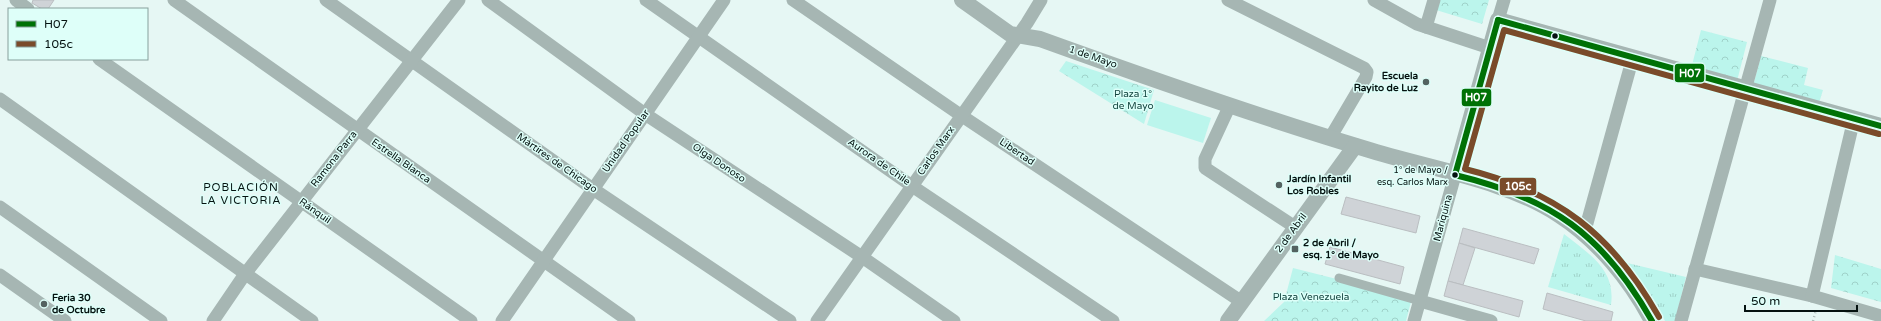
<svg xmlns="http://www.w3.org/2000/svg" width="1881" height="321" font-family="'Varela Round',sans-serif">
	<defs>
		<pattern id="grass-tufts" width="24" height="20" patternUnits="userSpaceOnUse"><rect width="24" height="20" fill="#bbf5ec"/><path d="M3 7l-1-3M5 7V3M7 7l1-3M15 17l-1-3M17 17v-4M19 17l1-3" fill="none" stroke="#9fd1c9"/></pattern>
		<pattern id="park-crowns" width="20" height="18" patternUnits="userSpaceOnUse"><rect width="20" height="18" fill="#bbf5ec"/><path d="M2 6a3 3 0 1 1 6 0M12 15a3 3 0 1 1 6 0" fill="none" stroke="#9fd1c9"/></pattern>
	</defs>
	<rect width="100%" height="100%" fill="#e6f7f4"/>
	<g fill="url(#grass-tufts)">
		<path d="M1564 234C1589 254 1616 269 1611 305L1548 287Z"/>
		<polygon points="1623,262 1686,277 1675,321 1665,321 1656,303"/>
	</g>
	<g fill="url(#park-crowns)">
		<polygon points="1439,0 1489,0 1482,24 1436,10"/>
		<polygon points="1701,30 1747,42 1737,81 1691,69"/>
		<polygon points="1761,56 1808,68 1804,85 1823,90 1819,103 1753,86"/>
		<polygon points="1066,61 1154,90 1144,124 1059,71"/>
		<polygon points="1835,255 1881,269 1881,302 1831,288"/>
		<polygon points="1293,268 1412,298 1406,321 1264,321 1284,302"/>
	</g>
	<polygon fill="#bbf5ec" points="1155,100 1211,118 1203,143 1147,125"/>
	<g fill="#cfd3d7" stroke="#babec1">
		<polygon points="33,0 54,0 48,9 42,9 32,3"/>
		<polygon points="1346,197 1420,216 1416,233 1341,214"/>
		<polygon points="1463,228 1539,249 1534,264 1459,243"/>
		<polygon points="1459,243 1475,248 1463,285 1448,281"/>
		<polygon points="1330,247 1404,267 1400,284 1325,264"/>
		<polygon points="1448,281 1523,301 1519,317 1444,296"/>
		<polygon points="1547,293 1613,312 1611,321 1586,321 1543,309"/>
	</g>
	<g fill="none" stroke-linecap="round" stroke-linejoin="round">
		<polyline stroke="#abbab8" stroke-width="2.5" stroke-dasharray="1 3" stroke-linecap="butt" points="1813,321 1816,310"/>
		<polyline stroke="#a6b6b3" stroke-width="9" points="1339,278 1420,301"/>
		<g stroke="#a6b6b3" stroke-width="13">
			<polyline points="16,0 28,9"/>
			<polyline points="174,0 629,321"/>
			<polyline points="326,0 593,189 790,321"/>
			<polyline points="488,0 645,114 862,257 954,321"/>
			<polyline points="646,0 912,186 1113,321"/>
			<polyline points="793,0 962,116 1242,302"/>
			<polyline points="1228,0 1364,68 1367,72 1366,77 1330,138"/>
			<polyline points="1374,0 1417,24 1490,48"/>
			<polyline points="1498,20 1504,0"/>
			<polyline points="1426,27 1434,0"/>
			<polyline points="99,59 471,321"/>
			<polyline points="0,99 312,321"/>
			<polyline points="1230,105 1205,159 1205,168 1295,227"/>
			<polyline points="0,207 161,321"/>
			<polyline points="1584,234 1633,57"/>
			<polyline points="1695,269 1812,296 1881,316"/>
			<polyline points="0,275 65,321"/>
			<polyline points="1812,296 1854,119"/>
			<polyline points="1420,301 1491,321"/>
			<polyline points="213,321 245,274 459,0"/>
			<polyline points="502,321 724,0"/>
			<polyline points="817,321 1027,23 1041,0"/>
			<polyline points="1414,321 1455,175"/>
			<polyline points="1681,321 1770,0"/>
		</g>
		<g stroke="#a6b6b3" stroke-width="16">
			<path d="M962 0 1010 34 1040 39C1148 78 1256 116 1366 149 1429 169 1504 179 1559 215 1598 240 1631 281 1652 321"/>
			<polyline points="1455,175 1498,20 1881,126"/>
			<polyline points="1228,321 1355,146"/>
		</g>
		<defs>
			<g id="bus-1">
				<polyline points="1498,20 1881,126"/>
				<path d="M1455 175C1551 198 1603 234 1652 321"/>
				<polyline points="1455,175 1498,20"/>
			</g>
			<path id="bus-2" d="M1659 317C1612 234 1558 192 1465 169L1504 30 1879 134"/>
		</defs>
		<use href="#bus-1" stroke="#defff9" stroke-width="9"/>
		<use href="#bus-2" stroke="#defff9" stroke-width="9"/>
		<use href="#bus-1" stroke="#007106" stroke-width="6"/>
		<use href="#bus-2" stroke="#7a4b2a" stroke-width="6"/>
	</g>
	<g fill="#041210" stroke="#defff9" stroke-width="1.5">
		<circle cx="1555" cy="36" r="3.5"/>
		<circle cx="1455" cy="175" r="3.5"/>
	</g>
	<g fill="#536260" stroke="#defff9" stroke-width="1.5">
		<circle cx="1426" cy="82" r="4"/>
		<circle cx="1279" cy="185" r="4"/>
		<rect x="1291" y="245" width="8" height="8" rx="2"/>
		<circle cx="44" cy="304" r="4"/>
	</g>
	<g text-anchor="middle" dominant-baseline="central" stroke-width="3" stroke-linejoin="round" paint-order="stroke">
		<g font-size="9" fill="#041210" stroke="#defff9" text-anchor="end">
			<text x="1448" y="170">1° de Mayo /<tspan x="1448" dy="12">esq. Carlos Marx</tspan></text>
		</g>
		<g font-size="10" fill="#041210" stroke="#defff9">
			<text transform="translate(1093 57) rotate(19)">1 de Mayo</text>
			<text transform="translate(626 141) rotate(-55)">Unidad Popular</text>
			<text transform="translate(936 151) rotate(-55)">Carlos Marx</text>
			<text transform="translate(1017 152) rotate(34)">Libertad</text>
			<text transform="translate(334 159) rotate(-52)">Ramona Parra</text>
			<text transform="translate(401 161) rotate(35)">Estrella Blanca</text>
			<text transform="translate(879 162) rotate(35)">Aurora de Chile</text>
			<text transform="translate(557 163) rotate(35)">Mártires de Chicago</text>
			<text transform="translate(719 163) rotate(34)">Olga Donoso</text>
			<text transform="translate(315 211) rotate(35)">Ránquil</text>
			<text transform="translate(1443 218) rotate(-75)">Mariquina</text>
			<text transform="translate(1291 233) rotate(-54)">2 de Abril</text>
		</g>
		<g font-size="10" font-weight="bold" fill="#041210" stroke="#defff9" text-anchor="start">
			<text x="1418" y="76" text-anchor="end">Escuela<tspan x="1418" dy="12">Rayito de Luz</tspan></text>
			<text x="1287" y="179">Jardín Infantil<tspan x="1287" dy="12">Los Robles</tspan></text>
			<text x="1303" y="243">2 de Abril /<tspan x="1303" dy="12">esq. 1° de Mayo</tspan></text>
			<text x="52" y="298">Feria 30<tspan x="52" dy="12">de Octubre</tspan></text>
		</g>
		<g font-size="10" fill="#154741" stroke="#defff9">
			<text x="1133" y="94">Plaza 1°<tspan x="1133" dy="12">de Mayo</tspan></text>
			<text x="1311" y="297">Plaza Venezuela</text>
		</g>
		<g font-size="11" letter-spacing="1" fill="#041210" stroke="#defff9">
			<text x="241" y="187">POBLACIÓN<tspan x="241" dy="13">LA VICTORIA</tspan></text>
		</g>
	</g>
	<g stroke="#defff9" stroke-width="1.5">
		<rect x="1674" y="63" width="31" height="20" rx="4" fill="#007106"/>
		<rect x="1461" y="88" width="31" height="19" rx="4" fill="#007106"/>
		<rect x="1499" y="177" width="38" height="19" rx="4" fill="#7a4b2a"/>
	</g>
	<g font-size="11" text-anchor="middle" font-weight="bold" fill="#fff">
		<text x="1690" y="77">H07</text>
		<text x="1476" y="101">H07</text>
		<text x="1518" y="190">105c</text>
	</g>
	<rect x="8" y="8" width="140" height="52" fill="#defff9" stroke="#87a09c"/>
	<rect x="16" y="21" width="20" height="6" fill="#007106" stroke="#87a09c"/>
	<text x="44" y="28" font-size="12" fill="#041210">H07</text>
	<rect x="16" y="41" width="20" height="6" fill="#7a4b2a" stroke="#87a09c"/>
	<text x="44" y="48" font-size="12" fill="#041210">105c</text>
	<path d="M1745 305v6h112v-6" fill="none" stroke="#041210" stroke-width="2"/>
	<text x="1751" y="305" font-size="12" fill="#041210" stroke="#defff9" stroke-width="3" paint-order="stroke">50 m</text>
</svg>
